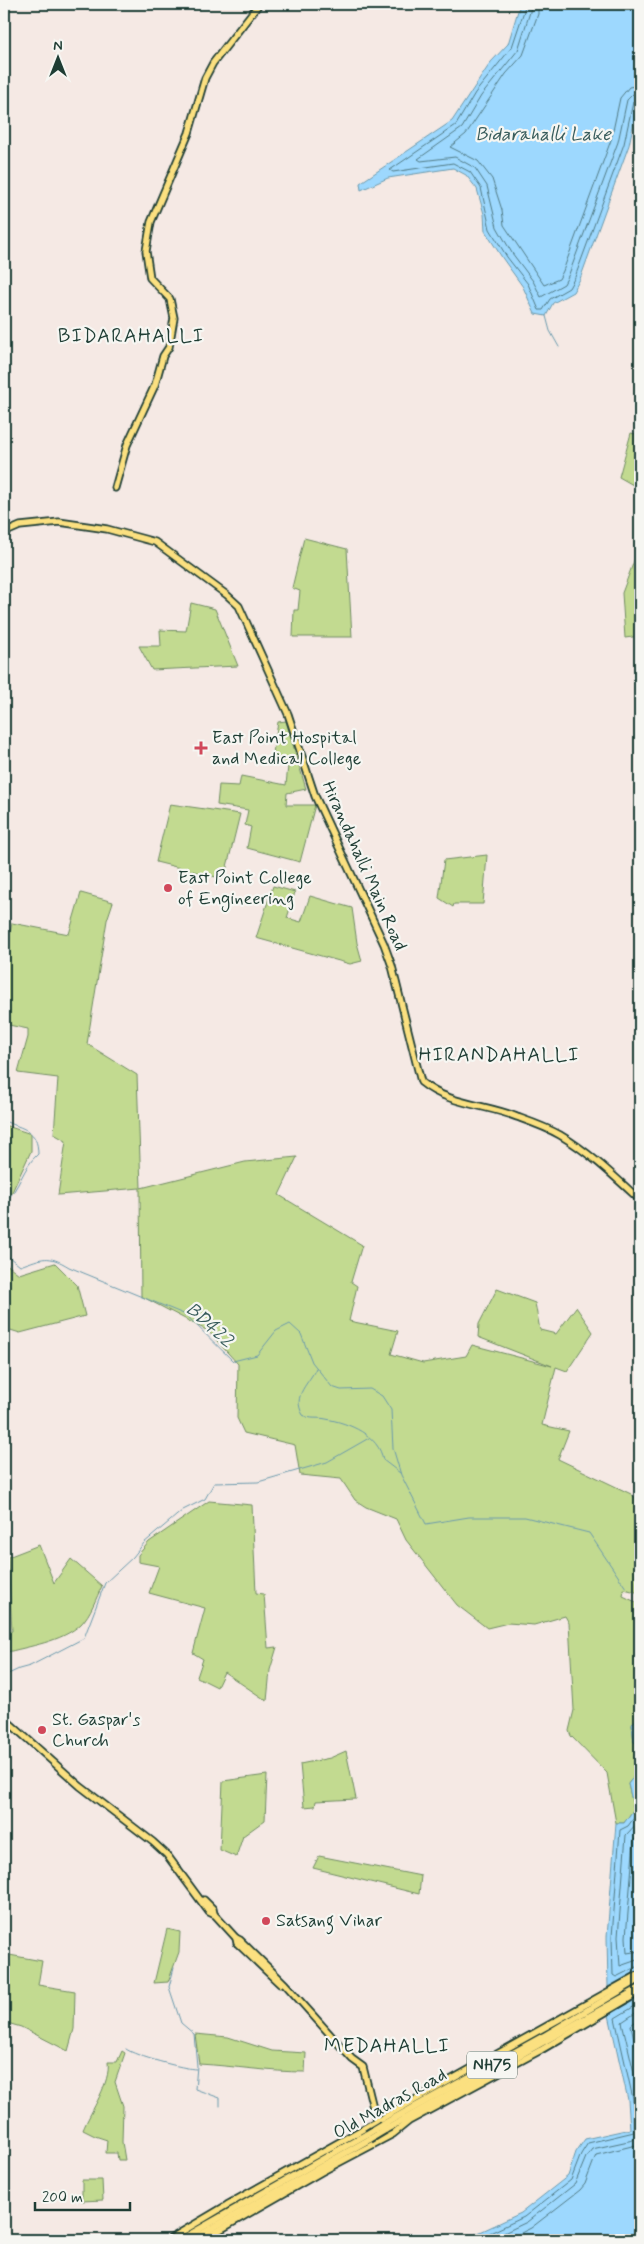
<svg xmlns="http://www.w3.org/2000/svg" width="644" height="2244" font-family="Mynerve,sans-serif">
	<rect width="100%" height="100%" fill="#f5e9e4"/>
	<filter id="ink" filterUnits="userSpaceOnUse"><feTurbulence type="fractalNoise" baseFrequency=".02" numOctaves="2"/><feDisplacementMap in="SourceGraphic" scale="10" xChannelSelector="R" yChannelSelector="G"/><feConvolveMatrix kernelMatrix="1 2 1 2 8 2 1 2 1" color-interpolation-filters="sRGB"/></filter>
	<g filter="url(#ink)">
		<g fill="#c2da90" stroke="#708c62">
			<polygon points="631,433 640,435 640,489 619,477"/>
			<polygon points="640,528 640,636 625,638 622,593 637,553"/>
			<polygon points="304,538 347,549 352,637 293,637 294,610 298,610 300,591 292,588"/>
			<polygon points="191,603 215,609 238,666 152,670 139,646 161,646 160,630 186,631"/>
			<polygon points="286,721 306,789 287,793 286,805 315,805 300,862 247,848 251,827 245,825 248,810 217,805 219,785 239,786 241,776 286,785 288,766 272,759 278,722"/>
			<polygon points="170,804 240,814 224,879 156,862"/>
			<polygon points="487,855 483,904 454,904 453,907 439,898 444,860"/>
			<polygon points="273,886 295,892 287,918 301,922 310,896 352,908 357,943 362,961 350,964 256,938"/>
			<polygon points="81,893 113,902 107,920 87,1044 137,1075 141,1188 245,1162 297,1157 279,1195 362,1245 351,1282 357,1286 349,1321 398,1331 391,1354 423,1363 466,1356 472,1345 552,1366 478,1337 479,1324 497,1289 535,1303 540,1330 556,1334 576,1307 593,1332 567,1371 556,1367 542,1425 569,1431 558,1459 631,1494 640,1502 640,1593 624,1589 623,1596 640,1604 640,1715 632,1725 634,1742 640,1745 638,1771 628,1784 634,1809 624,1823 616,1823 607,1773 571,1736 569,1731 574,1710 569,1623 565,1616 534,1625 508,1623 487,1628 457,1605 406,1540 396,1519 366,1507 355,1500 341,1479 300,1475 295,1445 244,1433 237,1418 238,1364 208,1331 141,1296 140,1188 58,1195 66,1141 54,1134 58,1078 18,1073 28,1037 28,1029 4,1024 4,961 12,923 69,934"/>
			<polygon points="4,1125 31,1134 31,1151 12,1192 4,1199"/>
			<polygon points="5,1263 19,1274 55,1263 77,1285 85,1316 20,1333 4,1328"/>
			<polygon points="209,1501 252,1505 256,1593 264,1594 268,1648 277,1647 270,1670 267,1701 224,1672 217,1687 197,1677 203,1659 193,1653 205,1608 149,1593 159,1566 138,1562 138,1555 149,1542"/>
			<path d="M39 1545 54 1583 71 1559 102 1586C96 1598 91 1614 81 1624 62 1642 29 1646 4 1653V1634L12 1631 8 1557Z"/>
			<polygon points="346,1751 356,1799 316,1801 315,1806 304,1807 300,1764 330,1758"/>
			<polygon points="267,1775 265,1820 243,1836 236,1857 220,1850 223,1781"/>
			<polygon points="319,1856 421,1876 419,1894 313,1868"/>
			<polygon points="167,1929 180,1932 179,1952 168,1982 154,1983"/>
			<polygon points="4,1954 42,1961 38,1985 75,1991 74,2029 68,2051 21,2027 4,2022"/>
			<path d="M195 2034 228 2037 272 2051 306 2053 305 2072C269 2072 235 2066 199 2064Z"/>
			<path d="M122 2051 125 2053 115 2082 123 2106 122 2142 125 2160H118L117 2153H106L107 2140 95 2136 83 2130C91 2110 111 2083 108 2062H117Z"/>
			<polygon points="82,2180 102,2180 103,2200 82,2201"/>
		</g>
		<g fill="#9dd8fe" stroke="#6b9aad">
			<polygon points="520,4 640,4 640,93 629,145 580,279 573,292 553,303 546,316 535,314 523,287 503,259 485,231 484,214 477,189 466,175 453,168 388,178 361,190 360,183 452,121 491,62 508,44"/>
			<polygon points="640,1715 640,1969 608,1987 607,1937 616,1823 624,1823 634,1809 628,1784 638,1771 640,1745 634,1742 632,1724"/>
			<polygon points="640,1997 640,2240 463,2240 521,2213 568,2176 576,2152 585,2139 630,2129 628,2100 609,2015"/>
		</g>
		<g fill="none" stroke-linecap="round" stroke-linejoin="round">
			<g stroke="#517b85" stroke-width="1">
				<polyline points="525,4 524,11 512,47 475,93 456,125 390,170 393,172 453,163 470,172 481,188 490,229 507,257 528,284 539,310 543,310 550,299 569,288 575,277 624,144 633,102 640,98"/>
				<polyline points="531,4 530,12 518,50 481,96 462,128 418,159 421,161 455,157 475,168 487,186 497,227 512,253 533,281 541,297 564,284 569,274 618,142 627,100 633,94 640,92"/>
				<polyline points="538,4 538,14 523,55 506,74 466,134 450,147 478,161 492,179 502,210 504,225 544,285 559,279 563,271 611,140 620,98 629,87 640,85"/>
				<polyline points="640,1776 634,1786 639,1811 628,1826 620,1830 612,1937 613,1975 616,1977 640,1965"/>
				<polyline points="640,1820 626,1835 618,1937 620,1966 640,1959"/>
				<polyline points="640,1833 634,1840 626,1937 627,1953 640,1951"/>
				<polyline points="640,2010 622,2022 636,2081 640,2111"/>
				<polyline points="640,2018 631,2025 640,2068"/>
				<polyline points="475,2240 524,2217 571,2180 581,2154 588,2143 634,2132 633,2099 615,2018 640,2003"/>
				<polyline points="489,2240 527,2222 575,2184 586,2157 592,2149 633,2140 640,2133"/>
				<polyline points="507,2240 531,2228 580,2190 585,2184 596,2155 640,2144"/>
			</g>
			<g stroke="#6b9aad" stroke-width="1">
				<polyline points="546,316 550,331 559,347"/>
				<path d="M4 1121C23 1129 38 1129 38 1154 22 1168 20 1189 4 1203"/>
				<path d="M4 1253 20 1266C43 1258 48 1254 69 1267L186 1315 233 1361 257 1355 276 1331 290 1324 301 1334 312 1362 332 1387 341 1390 370 1389 382 1396 391 1410 393 1448 401 1475 426 1524 469 1517H525L589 1533 626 1588"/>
				<path d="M316 1368C310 1383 291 1395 303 1415 310 1420 318 1417 326 1419 349 1423 379 1435 383 1460L400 1473"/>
				<polyline points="4,1676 19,1669 30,1666 84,1638 105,1583 133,1557 144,1543 183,1510 205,1499 214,1483 258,1482 327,1462 369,1438"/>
				<polyline points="174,1968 169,1987 181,2023 194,2034 197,2066 195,2089 220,2098 220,2106"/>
				<path d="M126 2049C135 2056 184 2069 196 2069"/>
			</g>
			<defs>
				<g id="major">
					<polyline points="115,488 127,445 155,385 163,356 169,347 174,318 170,299 150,278 146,251 151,222 189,133 205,78 213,63 259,4"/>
					<path d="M4 533 20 526 59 522 107 529 155 542 227 595 239 606 288 714 315 796 384 944 392 966 421 1082C449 1105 485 1104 517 1117 531 1122 546 1127 560 1135 589 1152 615 1177 640 1200"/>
					<polyline points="4,1718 80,1786 153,1842 167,1855 209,1912 215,1915 236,1938 240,1940 285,1984 352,2059 363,2067 376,2120 386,2137"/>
					<polyline points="204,1900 213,1909 214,1914"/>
					<polyline points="236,1938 237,1943 280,1984"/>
					<polyline points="168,2240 227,2205 640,1974"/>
					<polyline points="202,2240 321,2172 393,2134 409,2121 541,2050 640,1992"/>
				</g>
				<g id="highway">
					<polyline points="382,2125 544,2036 640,1979"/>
					<polyline points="385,2130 640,1988"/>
					<polyline points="180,2240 367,2134"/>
					<polyline points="191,2240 370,2139"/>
				</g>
			</defs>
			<use href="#major" stroke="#1f3d34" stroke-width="9"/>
			<use href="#highway" stroke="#1f3d34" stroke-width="10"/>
			<use href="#major" stroke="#fbe080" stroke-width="5.5"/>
			<use href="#highway" stroke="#fbe080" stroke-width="6"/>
			<defs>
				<g id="highway-bridge">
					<polyline points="367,2134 382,2125"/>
					<polyline points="370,2139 385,2130"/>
				</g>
			</defs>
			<use href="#highway-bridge" stroke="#1f3d34" stroke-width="10" stroke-linecap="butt"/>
			<use href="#highway-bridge" stroke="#fbe080" stroke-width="6"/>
		</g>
	</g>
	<g fill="#d1495b" stroke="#f6f6f2" stroke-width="2">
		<path d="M198.5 740.5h5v5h5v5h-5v5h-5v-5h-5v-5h5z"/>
		<circle cx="168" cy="888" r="5"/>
		<circle cx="42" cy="1730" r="5"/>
		<circle cx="266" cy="1921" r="5"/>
	</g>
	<g text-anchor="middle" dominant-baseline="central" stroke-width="4.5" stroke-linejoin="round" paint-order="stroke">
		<rect fill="#f6f6f2" stroke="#60746d" stroke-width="1" x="467" y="2051.5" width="50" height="27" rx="4"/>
		<g font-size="16" font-weight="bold" fill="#1f3d34">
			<text x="492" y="2065">NH75</text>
		</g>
		<g font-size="18" fill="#1f3d34" stroke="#f6f6f2" text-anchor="start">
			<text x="212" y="738">East Point Hospital<tspan x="212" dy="21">and Medical College</tspan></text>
			<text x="178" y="878">East Point College<tspan x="178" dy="21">of Engineering</tspan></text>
			<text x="52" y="1720">St. Gaspar's<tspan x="52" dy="21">Church</tspan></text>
			<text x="276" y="1921">Satsang Vihar</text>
		</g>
		<g font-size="18" fill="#1f3d34" stroke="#f6f6f2">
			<text transform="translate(364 866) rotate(66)">Hirandahalli Main Road</text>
			<text transform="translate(390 2104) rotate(-29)">Old Madras Road</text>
		</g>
		<g font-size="19" font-style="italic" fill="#385c5c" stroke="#f6f6f2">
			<text x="543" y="134">Bidarahalli Lake</text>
			<text transform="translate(210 1325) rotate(41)">BD422</text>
		</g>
		<g font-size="20" letter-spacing="1" fill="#1f3d34" stroke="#f6f6f2">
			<text x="131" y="336">BIDARAHALLI</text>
			<text x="499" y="1055">HIRANDAHALLI</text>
			<text x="387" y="2046">MEDAHALLI</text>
		</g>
	</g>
	<rect width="644" height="2244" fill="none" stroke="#f6f6f2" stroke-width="20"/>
	<rect x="10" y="10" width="624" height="2224" fill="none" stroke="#1f3d34" stroke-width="2" filter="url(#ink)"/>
	<g transform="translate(58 58)" stroke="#f6f6f2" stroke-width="4" paint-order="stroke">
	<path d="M0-4L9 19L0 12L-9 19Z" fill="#1f3d34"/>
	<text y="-8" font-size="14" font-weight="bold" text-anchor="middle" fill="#1f3d34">N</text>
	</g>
	<path d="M35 2202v8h95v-8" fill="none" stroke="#1f3d34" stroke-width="2.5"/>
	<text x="42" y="2202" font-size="15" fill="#1f3d34" stroke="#f6f6f2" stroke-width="4" paint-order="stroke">200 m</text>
</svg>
